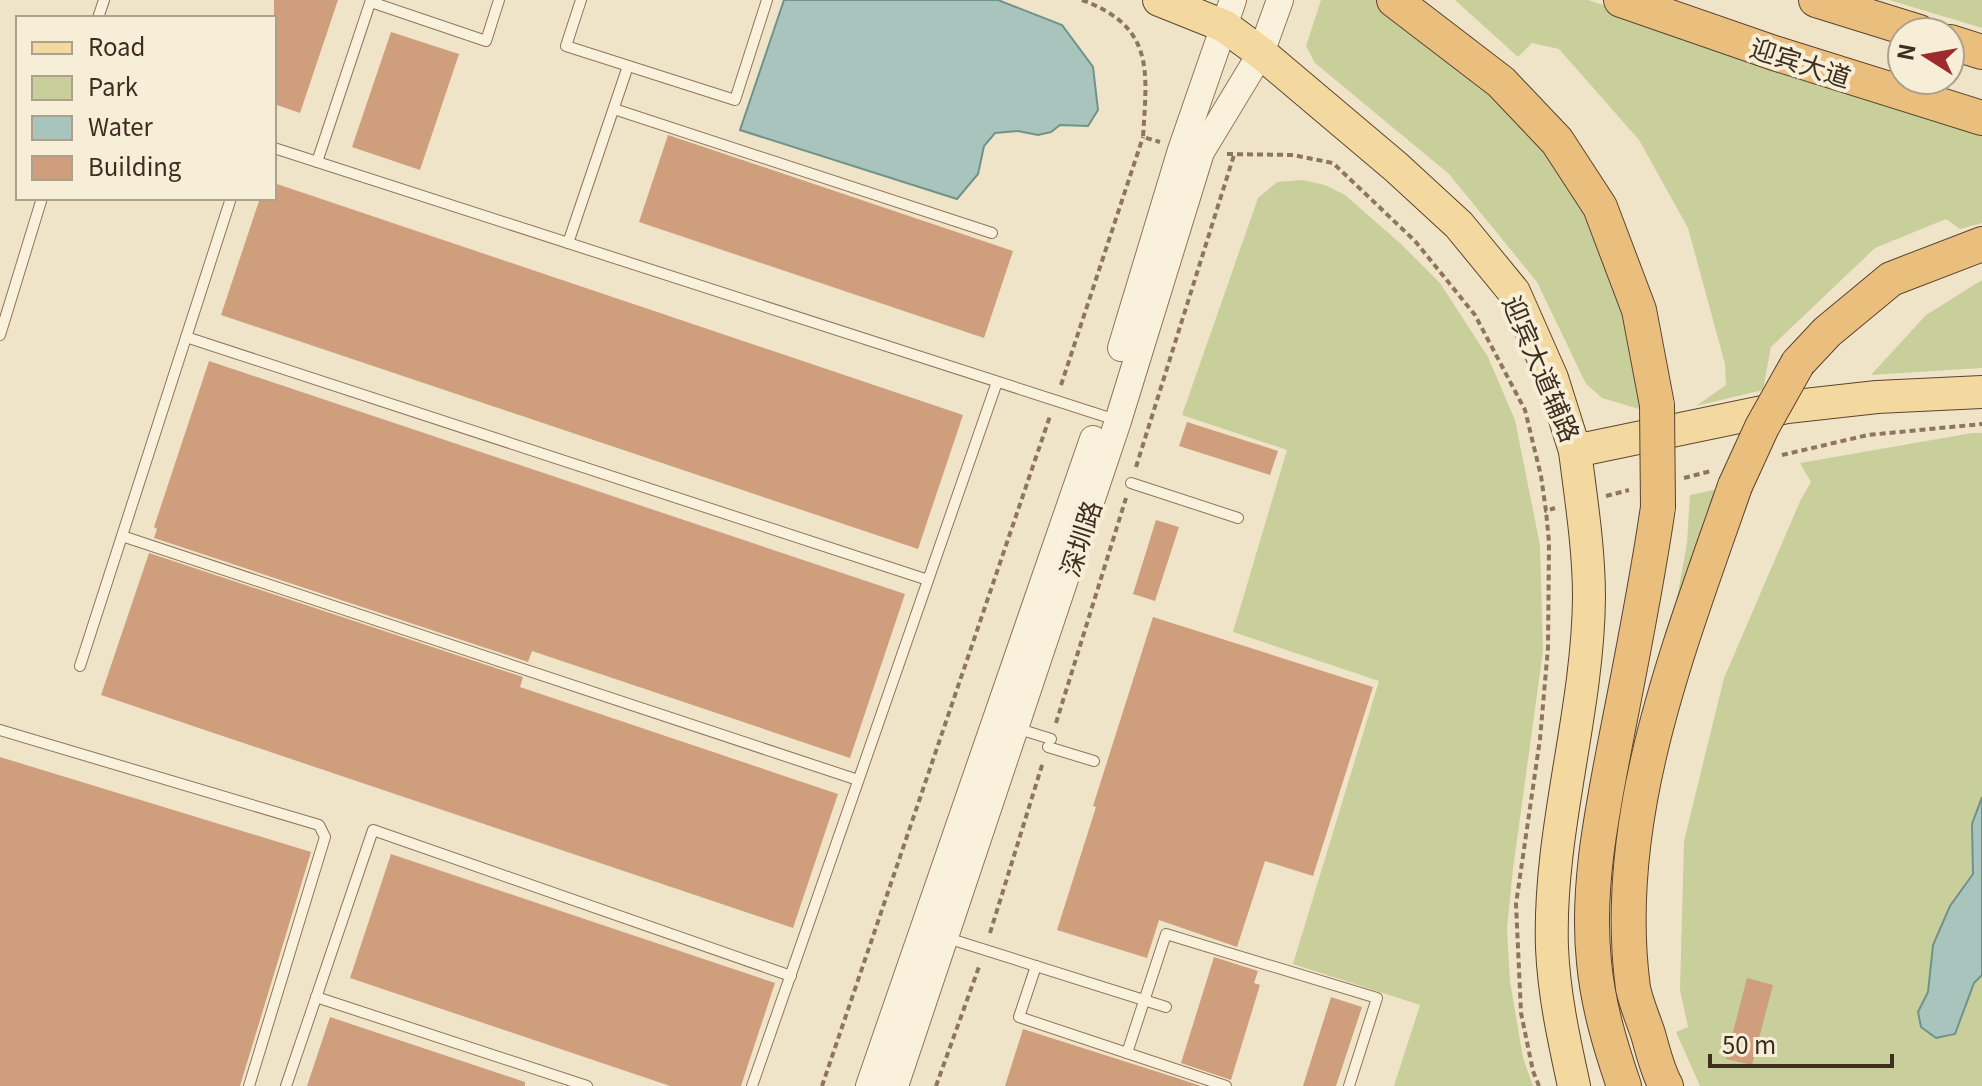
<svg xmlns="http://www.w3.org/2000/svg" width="1982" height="1086" font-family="Georgia,'Noto Sans SC',serif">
	<rect width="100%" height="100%" fill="#f0e4c8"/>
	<g fill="#c9cf9b">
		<polygon points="1321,0 1377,0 1418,26 1542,134 1595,214 1649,412 1602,398 1586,384 1537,282 1449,174 1315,63 1306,46"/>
		<polygon points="1455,0 1588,0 1982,129 1982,223 1960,229 1946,219 1875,248 1771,347 1763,390 1696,406 1726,385 1725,364 1688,228 1639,140 1559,49 1532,43 1518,57"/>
		<polygon points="1889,0 1982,0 1982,28"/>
		<polygon points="1303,180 1325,185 1345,195 1401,244 1440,283 1488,357 1515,420 1540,545 1543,651 1513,869 1507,929 1510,981 1523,1058 1533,1086 1394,1086 1420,1005 1293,964 1379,681 1233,632 1287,450 1182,415 1258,198 1277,182"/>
		<polygon points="1982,280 1982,368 1871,375 1926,315"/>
		<polygon points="1972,433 1982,433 1982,1086 1700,1086 1676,1032 1688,1027 1680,990 1684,841 1724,678 1801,499 1811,482 1800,463"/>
		<polygon points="1728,487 1658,702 1687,543 1690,495"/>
	</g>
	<g fill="#a9c4bc" stroke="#6f938a" stroke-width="2">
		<polygon points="784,0 998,0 1062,25 1093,67 1098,110 1088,126 1060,125 1051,132 1038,135 1018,131 995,133 984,146 978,174 957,199 740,130"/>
		<polygon points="1982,797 1982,975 1974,983 1955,1034 1936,1038 1921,1027 1918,1012 1928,992 1933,945 1950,906 1973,874 1972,824"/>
	</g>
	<g fill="#cf9f7d">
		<polygon points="274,0 338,0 300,113 274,104"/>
		<polygon points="391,32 459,54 420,170 352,147"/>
		<polygon points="668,135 1013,251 984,338 639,222"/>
		<polygon points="274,183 963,415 918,549 221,315 260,198 274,198"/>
		<polygon points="209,361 905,594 850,758 532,651 528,662 154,538 157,529 154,527"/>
		<polygon points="1187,422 1278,451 1270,475 1179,446"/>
		<polygon points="1156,520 1179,527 1155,601 1133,594"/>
		<polygon points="149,553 523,677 520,687 838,794 793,928 101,695"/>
		<polygon points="1153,617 1373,687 1313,876 1265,861 1237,947 1159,920 1147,958 1057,930 1096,807 1093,806"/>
		<polygon points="0,757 311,852 240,1086 0,1086"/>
		<polygon points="391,854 775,983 741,1086 670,1086 350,978"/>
		<polygon points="1214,957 1258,971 1254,983 1260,985 1231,1080 1181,1063"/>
		<polygon points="1747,978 1773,985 1752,1065 1726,1059"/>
		<polygon points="1331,997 1362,1007 1336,1086 1303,1086"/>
		<polygon points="330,1017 525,1082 525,1086 307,1086"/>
		<polygon points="1023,1029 1177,1078 1201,1086 1005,1086"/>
	</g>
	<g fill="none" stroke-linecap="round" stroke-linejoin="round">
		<defs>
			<g id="service">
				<polyline points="581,0 566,46 735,100 767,0"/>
				<polyline points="371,2 486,41 499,0"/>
				<polyline points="98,18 104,0"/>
				<polyline points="614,109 992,233"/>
				<polyline points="274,148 1116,420"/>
				<polyline points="317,162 371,0"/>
				<polyline points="568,243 628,66"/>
				<polyline points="0,335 42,198"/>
				<polyline points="186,337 928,580"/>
				<polyline points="1131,483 1238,518"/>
				<polyline points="122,536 858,780"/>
				<polyline points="80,666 231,198"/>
				<polyline points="1016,728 1051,739"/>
				<polyline points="0,730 319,825 325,837 249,1086"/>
				<polyline points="1048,747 1094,761"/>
				<polyline points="944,937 1166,1007"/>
				<polyline points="1036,966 1019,1017 1226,1086"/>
				<polyline points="316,997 587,1086"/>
				<polyline points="1127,1053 1166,934 1377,998 1349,1086"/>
				<polyline points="286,1086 373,830 791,976"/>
				<polyline points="752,1086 997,382"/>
			</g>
			<g id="tertiary">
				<polyline points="1121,348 1181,150 1233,0"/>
				<polyline points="869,1086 1093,439"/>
				<polyline points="895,1086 1118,421 1201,152 1261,53 1280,0"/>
			</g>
			<g id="primary">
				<polyline points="1159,0 1224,26 1261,53 1396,167 1459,225 1514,292 1552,378 1575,451 1787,407 1877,397 1982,392"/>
				<path d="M1574 1086C1564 1040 1554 995 1552 948 1548 831 1588 714 1589 597 1589 549 1581 499 1575 451"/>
			</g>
			<g id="trunk">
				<polyline points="1394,0 1501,82 1557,141 1600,207 1639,310 1657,405"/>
				<polyline points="1621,0 1774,53 1982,118"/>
				<polyline points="1816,0 1919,32"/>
				<polyline points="1950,42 1982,52"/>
				<polyline points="1798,363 1827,332 1891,279 1982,244"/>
				<path d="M1624 1086C1610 1045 1598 1005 1594 962 1586 886 1603 808 1617 734 1632 658 1647 583 1658 507"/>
				<path d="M1666 1086C1657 1070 1653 1051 1648 1034 1643 1019 1636 1003 1633 988 1610 817 1680 645 1735 486"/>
			</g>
		</defs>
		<use href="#service" stroke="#8d765c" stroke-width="12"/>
		<use href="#tertiary" stroke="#8d765c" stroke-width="28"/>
		<use href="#primary" stroke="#5b4430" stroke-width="34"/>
		<use href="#trunk" stroke="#5b4430" stroke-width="36"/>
		<g stroke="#8d765c" stroke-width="4" stroke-dasharray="6 4" stroke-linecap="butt">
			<path d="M1082 0C1155 27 1147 71 1143 137L1160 142"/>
			<polyline points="1227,154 1293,155 1333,163 1415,241 1475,315 1525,410 1541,476 1546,511 1555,508"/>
			<polyline points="1061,385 1143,137"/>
			<polyline points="1782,455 1868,435 1982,424"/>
			<polyline points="1136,467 1234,155"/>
			<polyline points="1684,478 1711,471"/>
			<polyline points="1606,496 1629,490"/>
			<polyline points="1056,723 1126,498"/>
			<polyline points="990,933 1043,762"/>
			<polyline points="822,1086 1050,416"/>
			<polyline points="936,1086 980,964"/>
			<polyline points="1539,1086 1533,1071 1521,1013 1516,904 1540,739 1548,648 1549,542 1546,511"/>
		</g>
		<use href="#service" stroke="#faf1dc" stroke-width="10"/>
		<use href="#tertiary" stroke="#faf1dc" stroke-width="26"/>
		<use href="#primary" stroke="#f3d9a0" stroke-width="32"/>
		<use href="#trunk" stroke="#eabe7c" stroke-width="34"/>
		<defs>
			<g id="trunk-bridge">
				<polyline points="1657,405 1658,507"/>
				<polyline points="1735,486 1762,427 1798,363"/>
			</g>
		</defs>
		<use href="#trunk-bridge" stroke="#5b4430" stroke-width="36" stroke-linecap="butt"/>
		<use href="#trunk-bridge" stroke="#eabe7c" stroke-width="34"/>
	</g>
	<g text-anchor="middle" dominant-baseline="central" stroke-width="8" stroke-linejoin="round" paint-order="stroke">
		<g font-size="26" fill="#3d2e20" stroke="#f7eed8">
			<text transform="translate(1801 61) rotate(18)">迎宾大道</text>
			<text transform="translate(1543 368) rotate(67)">迎宾大道辅路</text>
			<text transform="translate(1079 538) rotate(-72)">深圳路</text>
		</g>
	</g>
	<rect x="16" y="16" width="260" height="184" fill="#f7eed8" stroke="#ada18e" stroke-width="2"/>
	<rect x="32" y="42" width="40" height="12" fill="#f3d9a0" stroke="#ada18e" stroke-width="2"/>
	<text x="88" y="56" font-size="24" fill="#3d2e20">Road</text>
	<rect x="32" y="76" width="40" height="24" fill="#c9cf9b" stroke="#ada18e" stroke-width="2"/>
	<text x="88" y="96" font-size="24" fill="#3d2e20">Park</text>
	<rect x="32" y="116" width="40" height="24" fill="#a9c4bc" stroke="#ada18e" stroke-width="2"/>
	<text x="88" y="136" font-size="24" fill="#3d2e20">Water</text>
	<rect x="32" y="156" width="40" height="24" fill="#cf9f7d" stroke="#ada18e" stroke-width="2"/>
	<text x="88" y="176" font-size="24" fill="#3d2e20">Building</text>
	<g transform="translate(1926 56) rotate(281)"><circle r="38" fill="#f7eed8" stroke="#ada18e" stroke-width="2"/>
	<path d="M0-6L14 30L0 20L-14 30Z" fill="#9e2a2b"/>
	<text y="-12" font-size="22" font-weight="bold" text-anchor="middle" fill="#3d2e20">N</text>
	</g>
	<path d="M1710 1054v12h182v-12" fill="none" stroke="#3d2e20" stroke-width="4"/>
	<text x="1722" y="1054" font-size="24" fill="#3d2e20" stroke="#f7eed8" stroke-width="6" paint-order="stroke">50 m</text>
</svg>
